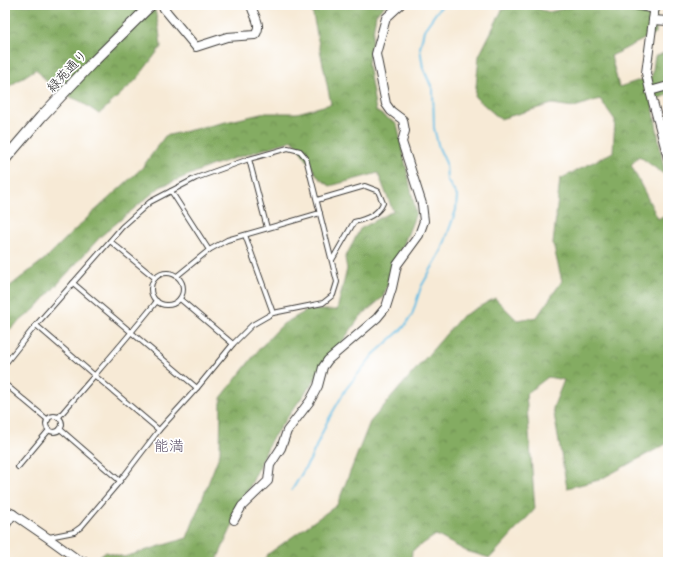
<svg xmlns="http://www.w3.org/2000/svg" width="673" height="567" font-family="Delius,'Klee One',sans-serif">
	<defs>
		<pattern id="forest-crowns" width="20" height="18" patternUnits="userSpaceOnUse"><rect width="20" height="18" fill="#84ac62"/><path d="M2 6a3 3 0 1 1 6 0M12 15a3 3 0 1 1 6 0" fill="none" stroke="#6b8b50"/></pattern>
	</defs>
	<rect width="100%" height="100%" fill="#fff"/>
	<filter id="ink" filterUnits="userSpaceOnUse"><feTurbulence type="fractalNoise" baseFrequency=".025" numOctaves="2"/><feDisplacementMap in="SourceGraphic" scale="8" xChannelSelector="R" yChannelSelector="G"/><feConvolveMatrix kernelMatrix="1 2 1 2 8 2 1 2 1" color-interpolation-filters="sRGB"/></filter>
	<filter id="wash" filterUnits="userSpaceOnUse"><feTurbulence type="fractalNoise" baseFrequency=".012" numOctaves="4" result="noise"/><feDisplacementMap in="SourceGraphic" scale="16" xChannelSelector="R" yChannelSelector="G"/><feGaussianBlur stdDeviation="0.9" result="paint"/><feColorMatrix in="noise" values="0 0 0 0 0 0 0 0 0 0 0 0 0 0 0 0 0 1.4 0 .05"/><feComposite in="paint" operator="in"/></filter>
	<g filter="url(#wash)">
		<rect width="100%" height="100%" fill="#f7ead6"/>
		<g fill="url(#forest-crowns)" stroke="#50643f">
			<polygon points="5,5 154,5 159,29 161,47 136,80 99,114 80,101 54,90 36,69 5,89"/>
			<polygon points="311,5 386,5 376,14 368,64 376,111 397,124 416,213 383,297 360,317 271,440 216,562 93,562 106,552 124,557 187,538 220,453 221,398 260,348 283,324 308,310 337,310 347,269 345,258 360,229 393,211 378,173 330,186 319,178 293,140 213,165 160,187 101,236 35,309 5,333 5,290 46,258 87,218 142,168 165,136 265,113 297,113 331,104"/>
			<polygon points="517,5 524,5 549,12 575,6 577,5 656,5 656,33 611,56 619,87 652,76 655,56 668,52 668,95 652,101 665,175 639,156 631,165 658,219 668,213 668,443 599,480 567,488 553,408 564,380 548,377 526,394 535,509 490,558 466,551 436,535 412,551 411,562 263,562 268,554 337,505 370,422 461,317 495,298 517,320 537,317 562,281 553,244 560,179 613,152 615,120 600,99 574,107 552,104 500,119 475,97 479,56 502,10"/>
		</g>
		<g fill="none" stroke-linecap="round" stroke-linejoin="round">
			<polyline stroke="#67bee4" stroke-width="2" points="292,490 310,460 327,422 346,389 373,355 404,327 412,315 421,287 442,250 456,210 457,196 447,180 446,163 439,148 434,128 433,90 423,68 420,48 424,30 438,10 443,5"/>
		</g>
	</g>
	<g filter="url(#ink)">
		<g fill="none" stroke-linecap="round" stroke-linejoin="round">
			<defs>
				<g id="service">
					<polyline points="249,159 267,228"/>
					<polyline points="171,191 209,250"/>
					<path d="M317 200 365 186 378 191 383 203C378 215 366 219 354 222L332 260"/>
					<polyline points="245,235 273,313"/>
					<circle cx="167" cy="289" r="16"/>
					<polyline points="177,276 209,250 227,240 320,213"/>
					<polyline points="73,283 197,388"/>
					<polyline points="180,299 233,344"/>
					<polyline points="36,325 94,375 159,430"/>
					<polyline points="5,364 36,325 110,241"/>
					<polyline points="5,384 48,420"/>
					<circle cx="54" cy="424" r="8"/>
					<path d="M58 418C91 379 125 341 157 301"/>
					<polyline points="60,429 120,481"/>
					<polyline points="18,467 49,430"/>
					<polyline points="49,537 74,532 81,527 120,481 159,430 197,388 233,344 252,325 273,313 323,303 333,295 337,282 306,158 300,151 288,148 249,159 196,178 150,202 122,227 110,241 155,278"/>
				</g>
				<g id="minor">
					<path d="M161 5 196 47 227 37 255 35C263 25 253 15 251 5"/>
					<polyline points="635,5 655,9"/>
					<polyline points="655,5 646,73 650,91 668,158"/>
					<polyline points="653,20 668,21"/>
					<polyline points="650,91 668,86"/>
					<polyline points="5,510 13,514 48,538 77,559 86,562"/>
					<polyline points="234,520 242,506 268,481 270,465 281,448 287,431 310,401 318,386 323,367 328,360 377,318 386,307 392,288 397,265 419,235 424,221 422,204 402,142 405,131 403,120 391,111 386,104 376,54 386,18 400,5"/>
					<polyline points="5,526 13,514"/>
				</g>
				<polyline id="tertiary" points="5,159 41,117 92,63 151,5"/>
			</defs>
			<use href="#service" stroke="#3d3b38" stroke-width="6"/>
			<use href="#minor" stroke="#3d3b38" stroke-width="10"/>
			<use href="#tertiary" stroke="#3d3b38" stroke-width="12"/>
			<use href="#service" stroke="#fff" stroke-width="4"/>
			<use href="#minor" stroke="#fff" stroke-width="8"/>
			<use href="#tertiary" stroke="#fff" stroke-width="10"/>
		</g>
	</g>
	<g text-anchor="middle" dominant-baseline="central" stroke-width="3.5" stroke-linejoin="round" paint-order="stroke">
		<g font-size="13" fill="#1c1c1c" stroke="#fff">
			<text transform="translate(67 71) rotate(-47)">緑苑通り</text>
		</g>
		<g font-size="15" fill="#5c5069" stroke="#fff">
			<text x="169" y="445">能満</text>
		</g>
	</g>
	<rect width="673" height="567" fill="none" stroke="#fff" stroke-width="20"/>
</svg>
